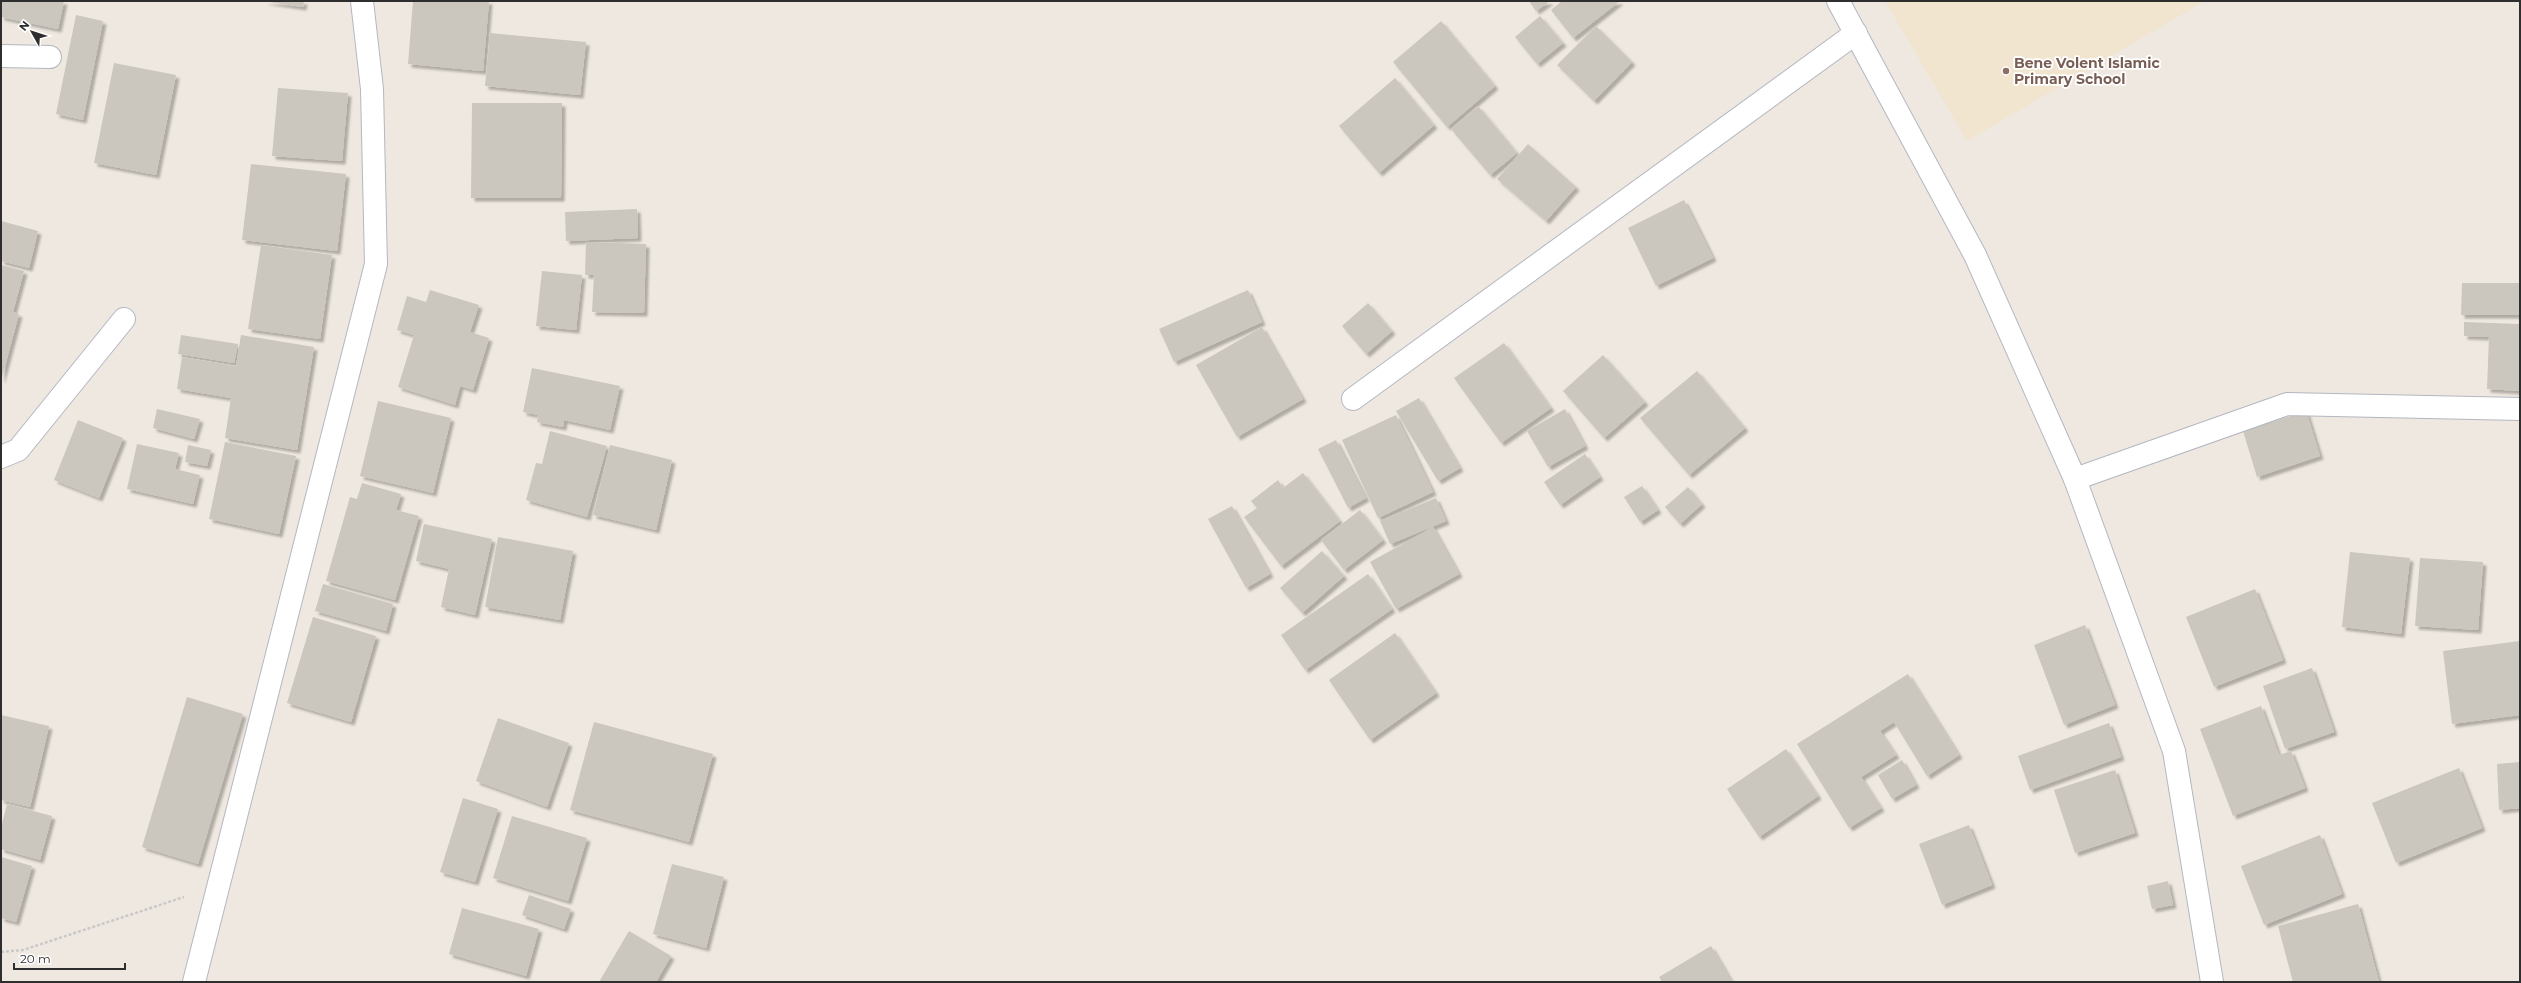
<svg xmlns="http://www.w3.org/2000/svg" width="2521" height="983" font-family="Montserrat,sans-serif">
	<defs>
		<filter id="shadow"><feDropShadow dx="3.5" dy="3.5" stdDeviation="1" flood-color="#0004"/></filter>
	</defs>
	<rect width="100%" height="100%" fill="#efe8e0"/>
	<polygon fill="#f1e5d0" points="1885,1 2205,1 1967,141"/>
	<g fill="#cbc6be" filter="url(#shadow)">
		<polygon points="1,1 64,1 58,29 1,17"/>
		<polygon points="263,1 304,1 303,7"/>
		<polygon points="413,1 489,1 483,71 408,64"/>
		<polygon points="1529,1 1550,1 1536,11"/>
		<polygon points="1562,1 1620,1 1573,38 1551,10"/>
		<polygon points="76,15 103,21 83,120 56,114"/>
		<polygon points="1540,16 1563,43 1537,64 1515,37"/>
		<polygon points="1441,21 1495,86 1447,127 1393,62"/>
		<polygon points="1596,26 1632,62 1594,101 1557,65"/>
		<polygon points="490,33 586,42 580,95 485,86"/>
		<polygon points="114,63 176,75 156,175 94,163"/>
		<polygon points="1395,78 1434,125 1379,173 1339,126"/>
		<polygon points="278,88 348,93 342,161 272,156"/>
		<polygon points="472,103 562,103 561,198 471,198"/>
		<polygon points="1478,106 1517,153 1490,175 1451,129"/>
		<polygon points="1528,144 1576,187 1546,221 1497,179"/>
		<polygon points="251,164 346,174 337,251 242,240"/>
		<polygon points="1684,200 1713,258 1656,286 1628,228"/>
		<polygon points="637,209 638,238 566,241 565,212"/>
		<polygon points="1,221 38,231 29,268 1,261"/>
		<polygon points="586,242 646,244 644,313 592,312 594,275 585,275"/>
		<polygon points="261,245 332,255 320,339 248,329"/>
		<polygon points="1,265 24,271 13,312 19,314 1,381"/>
		<polygon points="542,271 582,275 576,330 536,326"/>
		<polygon points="2462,283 2520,283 2520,315 2461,315"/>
		<polygon points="430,290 479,305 470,332 489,338 473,390 460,386 455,405 398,387 414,335 397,330 407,296 426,302"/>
		<polygon points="1248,290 1262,322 1174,362 1159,329"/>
		<polygon points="1368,303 1392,331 1366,354 1342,326"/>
		<polygon points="2464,322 2520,324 2520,391 2487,389 2489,337 2464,336"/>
		<polygon points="1262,327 1303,399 1237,437 1196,365"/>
		<polygon points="181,335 238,344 234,363 178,354"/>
		<polygon points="241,335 314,347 297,450 225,438 231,398 177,389 182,357 236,366"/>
		<polygon points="1504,343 1551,408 1501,443 1454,378"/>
		<polygon points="1603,355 1645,402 1604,438 1563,391"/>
		<polygon points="532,368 620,386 610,430 564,420 563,427 537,422 538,415 523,412"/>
		<polygon points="1697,371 1745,428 1689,475 1640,418"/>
		<polygon points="1419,398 1460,468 1438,481 1396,411"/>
		<polygon points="378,401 451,418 433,493 360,476"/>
		<polygon points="157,409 200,419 194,439 153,428"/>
		<polygon points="1565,409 1585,446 1548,467 1527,431"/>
		<polygon points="2306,411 2320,456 2257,477 2243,431"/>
		<polygon points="1396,415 1433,492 1378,518 1342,440"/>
		<polygon points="78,420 123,438 99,498 54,480"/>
		<polygon points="550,431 607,446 587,517 526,500 536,463 542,464"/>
		<polygon points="1336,440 1366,498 1348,508 1318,449"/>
		<polygon points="225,442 296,456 279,534 209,519"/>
		<polygon points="137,444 179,453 175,469 200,475 193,504 127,489"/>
		<polygon points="188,445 211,450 207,466 185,462"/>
		<polygon points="610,445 672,460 656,530 593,515"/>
		<polygon points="1585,454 1600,477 1560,505 1544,482"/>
		<polygon points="1303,473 1340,521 1281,566 1244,517 1257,508 1251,501 1278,480 1283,488"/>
		<polygon points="362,483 401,494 396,510 419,516 395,600 326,581 350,497 357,499"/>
		<polygon points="1642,486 1658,510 1640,522 1624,497"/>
		<polygon points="1688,487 1702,504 1680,524 1665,507"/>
		<polygon points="1436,498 1446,521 1390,544 1380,521"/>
		<polygon points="1232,506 1270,574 1246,588 1208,519"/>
		<polygon points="1360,510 1383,540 1344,570 1321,540"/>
		<polygon points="424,524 492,539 475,615 441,607 449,569 416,561"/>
		<polygon points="1433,527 1459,574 1396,609 1370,562"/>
		<polygon points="498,537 573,551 560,620 485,607"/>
		<polygon points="1322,551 1344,576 1302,613 1280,588"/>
		<polygon points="2350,552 2410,558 2401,634 2342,627"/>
		<polygon points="2420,558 2483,562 2478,630 2415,626"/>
		<polygon points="1368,574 1392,609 1305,670 1281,635"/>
		<polygon points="323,584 393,604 386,631 315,611"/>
		<polygon points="2255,589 2283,660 2214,687 2186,617"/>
		<polygon points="313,617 376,636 351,722 287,703"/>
		<polygon points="2085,625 2115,705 2064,725 2034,645"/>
		<polygon points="1395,633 1436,693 1370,740 1329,680"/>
		<polygon points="2520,641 2520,715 2452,724 2443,651"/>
		<polygon points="2312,668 2334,732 2285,749 2263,686"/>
		<polygon points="1908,674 1959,755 1927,776 1894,722 1880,731 1896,755 1861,777 1881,808 1849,828 1797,744"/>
		<polygon points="187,697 243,714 198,864 142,847"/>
		<polygon points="2261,706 2279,755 2291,751 2305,788 2233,816 2200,729"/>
		<polygon points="1,715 49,726 30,807 1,800"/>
		<polygon points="498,718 569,743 547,807 476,781"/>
		<polygon points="594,722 713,754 689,842 570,810"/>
		<polygon points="2109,723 2121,757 2030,790 2018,756"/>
		<polygon points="1786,749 1818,796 1759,837 1727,789"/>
		<polygon points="1902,760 1916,785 1892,799 1878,775"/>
		<polygon points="2520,762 2520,808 2499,810 2497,764"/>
		<polygon points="2459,768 2482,828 2396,863 2372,803"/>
		<polygon points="2115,770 2135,833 2075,853 2054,790"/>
		<polygon points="463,798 498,809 475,882 440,872"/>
		<polygon points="7,804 52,816 40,860 1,849 1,828"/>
		<polygon points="512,816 587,838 568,901 493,878"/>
		<polygon points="1969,825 1992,885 1942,905 1919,844"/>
		<polygon points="2320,835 2342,894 2264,925 2241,866"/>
		<polygon points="1,857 32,866 16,922 1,918"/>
		<polygon points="672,864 724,877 706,948 653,934"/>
		<polygon points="2168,881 2173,905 2152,909 2147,886"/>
		<polygon points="529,895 571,909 564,929 522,915"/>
		<polygon points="2358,904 2379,982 2293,982 2278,926"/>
		<polygon points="462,908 539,929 526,976 449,954"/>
		<polygon points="629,931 671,956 656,982 599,982"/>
		<polygon points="1711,946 1732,982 1662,982 1659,977"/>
	</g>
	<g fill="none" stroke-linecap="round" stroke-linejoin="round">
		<defs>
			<g id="minor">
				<polyline points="1838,1 1975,255 2075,479 2174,751 2212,982"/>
				<polyline points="1,56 50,57"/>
				<polyline points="1353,399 1856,33"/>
				<polyline points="1,457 18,450 124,319"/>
				<polyline points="2075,479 2287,404 2520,409"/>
				<polyline points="194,982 376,264 372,89 362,1"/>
			</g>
		</defs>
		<use href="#minor" stroke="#b4b7c1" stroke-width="24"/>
		<polyline stroke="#c9c9c9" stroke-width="2.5" stroke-dasharray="3 2" stroke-linecap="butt" points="1,952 23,950 184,897"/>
		<use href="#minor" stroke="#fff" stroke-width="22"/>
	</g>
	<circle fill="#8d6e63" stroke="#fff" stroke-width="1.5" cx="2006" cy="71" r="4"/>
	<g text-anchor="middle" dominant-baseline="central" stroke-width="3.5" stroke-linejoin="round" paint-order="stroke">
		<g font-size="14" font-weight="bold" fill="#785e54" stroke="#fff" text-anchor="start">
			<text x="2014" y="63">Bene Volent Islamic<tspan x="2014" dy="16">Primary School</tspan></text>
		</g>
	</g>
	<rect width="2521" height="983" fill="none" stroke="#2e2e2e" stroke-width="4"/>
	<g transform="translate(32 32) rotate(309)" stroke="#ffffff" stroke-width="3" paint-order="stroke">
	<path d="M0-3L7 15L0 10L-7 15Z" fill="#2e2e2e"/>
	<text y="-6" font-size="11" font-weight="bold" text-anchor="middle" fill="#2e2e2e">N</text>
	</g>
	<path d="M14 963v6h111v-6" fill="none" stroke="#2e2e2e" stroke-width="2"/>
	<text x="20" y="963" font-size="12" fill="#2e2e2e" stroke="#ffffff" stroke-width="3" paint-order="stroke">20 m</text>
</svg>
